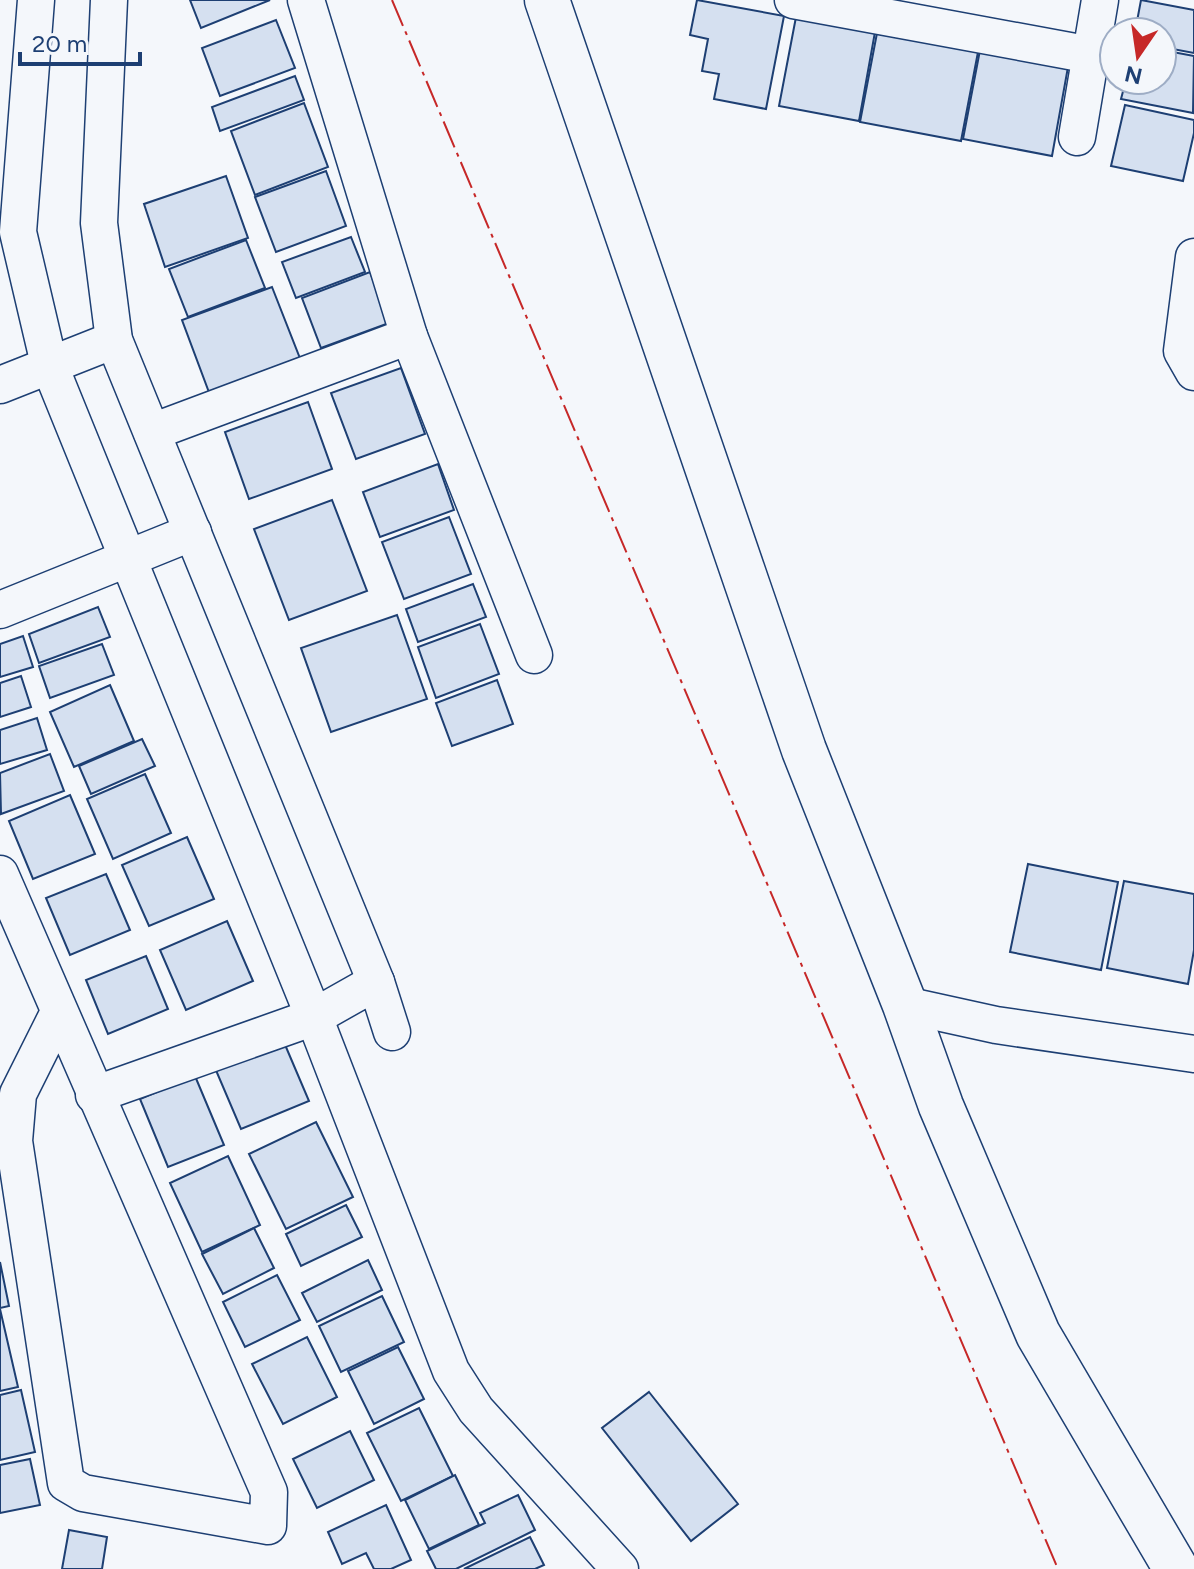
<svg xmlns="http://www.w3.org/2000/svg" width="1194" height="1569" font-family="Figtree,sans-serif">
	<rect width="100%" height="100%" fill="#f4f7fb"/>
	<g fill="#d5e0f0" stroke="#1d3f73" stroke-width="2">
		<polygon points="190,0 270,0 201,28"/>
		<polygon points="697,0 784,16 766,109 714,99 719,74 702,71 708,39 690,35"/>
		<polygon points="1141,0 1194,10 1194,53 1162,47 1162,32 1135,32"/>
		<polygon points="796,17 875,32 859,121 779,106"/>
		<polygon points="276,20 295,68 220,96 202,48"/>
		<polygon points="877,33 978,52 961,141 860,122"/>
		<polygon points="980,50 1068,67 1052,156 963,139"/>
		<polygon points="1162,50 1194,56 1193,113 1121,99 1126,80 1162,80"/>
		<polygon points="295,76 304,100 220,131 212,107"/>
		<polygon points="304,103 328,167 255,195 231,131"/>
		<polygon points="1125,105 1194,120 1194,133 1183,181 1111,166"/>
		<polygon points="326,171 346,226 276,252 255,197"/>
		<polygon points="226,176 248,238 165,267 144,204"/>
		<polygon points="351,237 365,272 296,298 282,262"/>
		<polygon points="246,240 265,288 188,317 169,269"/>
		<polygon points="370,272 389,323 321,348 302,298"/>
		<polygon points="272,287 301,361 210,395 182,320"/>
		<polygon points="401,368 425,434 356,459 331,393"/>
		<polygon points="308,402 332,469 249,499 225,432"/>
		<polygon points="438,464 454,510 380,537 363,492"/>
		<polygon points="332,500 367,591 289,620 254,529"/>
		<polygon points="449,517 471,574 404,599 382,542"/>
		<polygon points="473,584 486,617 418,642 406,609"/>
		<polygon points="98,607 110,637 39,663 29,634"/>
		<polygon points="397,615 427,699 331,732 301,648"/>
		<polygon points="480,624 499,674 436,698 418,647"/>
		<polygon points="23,636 33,667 0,677 0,644"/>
		<polygon points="102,644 114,675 50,698 39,666"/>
		<polygon points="21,676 31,707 0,717 0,683"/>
		<polygon points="497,680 513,724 452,746 436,703"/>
		<polygon points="110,685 134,741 74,767 50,712"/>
		<polygon points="37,718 47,750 0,764 0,730"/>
		<polygon points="142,739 155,766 91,794 79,766"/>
		<polygon points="50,754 64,791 1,814 0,773"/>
		<polygon points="145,774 171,833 113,859 87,799"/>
		<polygon points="70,795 95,854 33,879 9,821"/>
		<polygon points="187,837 214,899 149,926 122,865"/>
		<polygon points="1028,864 1118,882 1101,970 1010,952"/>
		<polygon points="106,874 130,930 70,955 46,898"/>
		<polygon points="1124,881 1194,894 1194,950 1188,984 1107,968"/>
		<polygon points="227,921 253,981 186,1010 160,950"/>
		<polygon points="146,956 168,1009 108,1034 86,980"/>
		<polygon points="283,1040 309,1101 241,1129 215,1068"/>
		<polygon points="195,1076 224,1145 168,1167 140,1099"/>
		<polygon points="316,1122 353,1197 286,1229 249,1154"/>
		<polygon points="228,1156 260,1225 202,1252 170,1183"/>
		<polygon points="346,1205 362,1237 301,1266 286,1234"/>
		<polygon points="254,1228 274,1268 223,1294 202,1254"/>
		<polygon points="368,1260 382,1290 317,1322 302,1293"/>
		<polygon points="0,1262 9,1306 0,1308"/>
		<polygon points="277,1275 300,1320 245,1347 223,1302"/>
		<polygon points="382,1296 404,1342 341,1372 319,1326"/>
		<polygon points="0,1309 18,1387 0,1391"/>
		<polygon points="307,1337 337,1397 283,1424 252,1364"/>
		<polygon points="398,1347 424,1399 374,1424 348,1371"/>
		<polygon points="21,1390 35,1452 0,1460 0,1395"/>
		<polygon points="649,1392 738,1504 691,1541 602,1428"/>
		<polygon points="419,1408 453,1476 401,1501 367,1433"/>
		<polygon points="350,1431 374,1480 317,1508 293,1459"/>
		<polygon points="30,1459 40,1505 0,1513 0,1465"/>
		<polygon points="455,1475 479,1525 429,1549 405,1500"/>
		<polygon points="518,1495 535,1530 456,1569 436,1569 427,1551 485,1523 480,1513"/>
		<polygon points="386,1505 411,1560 391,1569 374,1569 366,1553 342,1564 328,1532"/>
		<polygon points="69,1530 107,1537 102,1569 62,1569"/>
		<polygon points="530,1537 544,1565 535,1569 464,1569"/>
	</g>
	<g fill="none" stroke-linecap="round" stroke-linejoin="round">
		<defs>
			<g id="street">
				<polyline points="36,0 18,232 49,364 314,1017 451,1371 476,1410 620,1569"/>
				<polyline points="109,0 99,223 114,340 376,982"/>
				<polyline points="306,0 409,336"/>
				<polyline points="793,0 1091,55"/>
				<polyline points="1077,137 1100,0"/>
				<polyline points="1194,257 1182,351 1194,372"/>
				<polyline points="0,385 114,340"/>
				<polyline points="152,432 409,336 534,655"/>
				<polyline points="0,610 193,532"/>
				<polyline points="0,874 269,1492 268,1526 83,1493 66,1483 14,1141 18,1094 59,1012"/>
				<polyline points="905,1005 996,1025 1194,1054"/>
				<polyline points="94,1095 314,1017 376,982 392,1032"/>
			</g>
			<polyline id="secondary" points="547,0 804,750 905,1005 941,1106 1038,1334 1176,1569"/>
		</defs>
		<use href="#street" stroke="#1d3f73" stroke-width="39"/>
		<use href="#secondary" stroke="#1d3f73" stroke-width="47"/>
		<use href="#street" stroke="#f4f7fb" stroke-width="36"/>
		<use href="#secondary" stroke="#f4f7fb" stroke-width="44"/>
		<polyline stroke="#c62828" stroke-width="2" stroke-dasharray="28 6 4 6" stroke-linecap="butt" points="392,0 1058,1569"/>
	</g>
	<g transform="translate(1138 56) rotate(193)"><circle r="38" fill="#f4f7fb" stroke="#9eadc5" stroke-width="2"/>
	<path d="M0-6L14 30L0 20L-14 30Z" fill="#c62828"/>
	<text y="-12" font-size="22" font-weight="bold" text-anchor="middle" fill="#1d3f73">N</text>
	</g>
	<path d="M20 52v12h120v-12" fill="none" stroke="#1d3f73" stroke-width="4"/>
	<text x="32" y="52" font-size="24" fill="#1d3f73" stroke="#f4f7fb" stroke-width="6" paint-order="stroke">20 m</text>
</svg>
